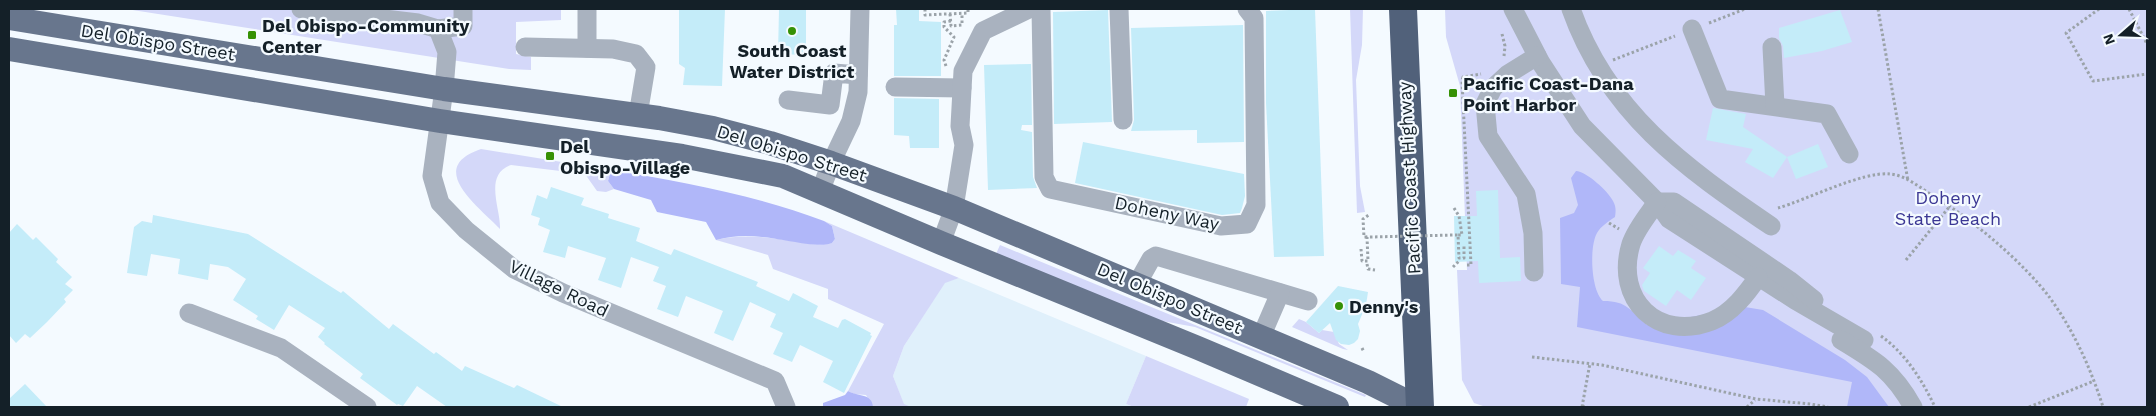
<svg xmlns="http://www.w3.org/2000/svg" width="2156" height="416" font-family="'Work Sans',sans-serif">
	<rect width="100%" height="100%" fill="#f4faff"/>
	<polygon fill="#e0f0fb" points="959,278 1146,356 1126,404 1134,407 911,407 904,405 893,376 904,346 945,282"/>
	<g fill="#d4d8f9">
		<polygon points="126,9 561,9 561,20 516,22 516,54 531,57 531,70 509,69"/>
		<polygon points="1350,9 1363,9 1362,45 1356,80 1360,186 1365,212 1357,213"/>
		<polygon points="1445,9 2147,9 2147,407 1486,407 1474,403 1462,380 1457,270 1467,270 1460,86 1446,37"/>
		<path d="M481 149 611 170 608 181 614 189 606 192 597 191 585 174 511 165C483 175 501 209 500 229 478 206 425 168 481 149Z"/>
		<path d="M824 221 959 278 945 283 904 346 893 376 904 404 911 407H873L866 395 854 394 848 391 884 324 828 299V289L773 269 768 255 716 240C742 234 767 237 794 241 809 243 816 247 832 243L835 239 832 226Z"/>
		<polygon points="1000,245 1366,395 1365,397 1195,327 1151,319 996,254"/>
		<polygon points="1299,319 1306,322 1319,333 1322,330 1334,332 1339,344 1348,350 1343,349 1292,327"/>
		<polygon points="1146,356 1249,399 1246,407 1134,407 1126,404"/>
	</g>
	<g fill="#b0b7f9">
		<path d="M611 170C683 182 755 195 824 221L832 226 835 239 832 243C819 249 779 238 762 237 746 235 731 236 716 240L706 222 657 212 651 200 614 189 608 181Z"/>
		<path d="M1576 171C1586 171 1609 192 1613 201 1616 206 1616 211 1615 217 1609 221 1601 226 1597 233 1589 247 1591 291 1603 301 1628 301 1629 310 1647 325L1745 307 1763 310 1845 360 1867 377 1889 407H1847L1852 382 1577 327 1580 287 1561 284 1560 218 1574 213 1578 205 1571 178Z"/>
		<path d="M848 391C858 397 872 393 873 407H823V403L845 395Z"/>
	</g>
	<g fill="#c4ecf9">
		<polygon points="679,9 725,9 722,86 683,85 685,68 679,64"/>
		<polygon points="779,9 806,9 806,55 778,54"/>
		<polygon points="896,9 919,9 919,21 941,22 941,76 894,76 894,25 897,25"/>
		<polygon points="1315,9 1324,256 1274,257 1266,103 1266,11"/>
		<polygon points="1108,10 1112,122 1054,124 1053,12"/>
		<polygon points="1840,10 1852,42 1822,51 1784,58 1783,46 1779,38 1779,28"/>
		<polygon points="1243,25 1244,142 1197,143 1197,130 1131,131 1134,120 1131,28"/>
		<polygon points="1031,64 1032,125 1022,125 1021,130 1032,132 1033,177 1037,188 988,190 984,65"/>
		<polygon points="894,98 939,99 939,148 910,148 909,136 894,135"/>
		<polygon points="1713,108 1746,114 1743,127 1787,157 1773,178 1745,162 1753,149 1706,140"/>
		<polygon points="1083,142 1244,174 1245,196 1242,208 1240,213 1222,215 1075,183"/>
		<polygon points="1818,144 1828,167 1796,179 1787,157"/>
		<polygon points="551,187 584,198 581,205 609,214 608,218 640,228 636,241 671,255 674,249 758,282 756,286 789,301 793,293 818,306 813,317 838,328 842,320 845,319 871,333 870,335 872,336 844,393 823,382 833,361 800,345 792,362 773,354 783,333 770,327 776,314 750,302 733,341 714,333 723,311 686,296 678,317 657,309 666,286 653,281 659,267 631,257 621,288 598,280 606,258 568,246 565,258 543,252 550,230 538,225 540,218 531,215 537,195 547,199"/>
		<polygon points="1498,190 1500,258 1520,257 1521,281 1479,283 1478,261 1455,262 1454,216 1477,216 1476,191"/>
		<polygon points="153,215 248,234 341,293 343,291 389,329 393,324 434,354 436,352 462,371 465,366 514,388 517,385 563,407 447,407 417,386 403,406 398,404 397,405 360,378 363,374 324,344 325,343 318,337 325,328 289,305 274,330 256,319 258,316 233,300 246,279 228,267 210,264 208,280 178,274 180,259 151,254 147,276 127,273 134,227 142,221 152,223"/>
		<polygon points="17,224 33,240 36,237 58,259 56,262 72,277 65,284 73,290 64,299 66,302 47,322 30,338 25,334 16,343 9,335 9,233"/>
		<polygon points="1659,246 1673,256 1678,250 1696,261 1691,268 1706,278 1691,300 1677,290 1666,306 1644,291 1642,285 1650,273 1643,268"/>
		<polygon points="1338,286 1368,292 1366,305 1358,324 1360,331 1358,339 1354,343 1349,345 1341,344 1336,340 1330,323 1319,333 1306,322"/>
		<polygon points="25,384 47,407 9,407 9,399"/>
	</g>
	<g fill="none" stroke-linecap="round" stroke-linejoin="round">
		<g stroke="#9ba3a9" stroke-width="3" stroke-dasharray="2.5 2.5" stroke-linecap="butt">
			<polyline points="925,9 925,15 968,13 968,9"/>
			<polyline points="1878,9 1908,181"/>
			<polyline points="2099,9 2066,33 2093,81 2147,74"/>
			<polyline points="2129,9 2147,44"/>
			<polyline points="950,14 951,26 962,25 962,13"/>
			<polyline points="1709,23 1745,9"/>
			<polyline points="1502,34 1505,46 1504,56"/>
			<polyline points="1613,60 1675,36"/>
			<polyline points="946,66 944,60 954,37 944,27 944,22 951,21"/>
			<polyline points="1454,208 1459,216 1462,235 1458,235"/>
			<path d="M1778 208C1806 200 1863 171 1890 174 1905 175 1921 188 1933 196 1970 217 2025 264 2050 298 2074 331 2091 369 2103 407"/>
			<polyline points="1609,223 1619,229"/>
			<polyline points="1455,235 1458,235 1459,258 1464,258 1464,245"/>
			<polyline points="1367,237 1364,237 1363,219 1370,214"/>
			<polyline points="1361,249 1362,261 1368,261 1367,237 1370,237"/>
			<polyline points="1906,260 1950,206"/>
			<polyline points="1367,264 1368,269 1375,270"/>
			<polyline points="1467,265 1471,265 1462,81 1463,77 1481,74"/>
			<polyline points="1453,267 1459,261"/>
			<path d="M1881 336C1906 354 1922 380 1935 407"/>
			<polyline points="1362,348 1364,352"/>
			<polyline points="1532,357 1602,365 1756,399 1810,404 1828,407"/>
			<polyline points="1582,406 1587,407"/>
			<polyline points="1582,407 1590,363"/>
			<polyline points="1747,407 1755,400"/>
			<polyline points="2029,407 2094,381"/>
		</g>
		<g stroke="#a9b2bf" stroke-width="19">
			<polyline points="301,9 418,23 438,29 447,52 444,89 432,176 440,203 466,230 514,269 563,293 775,381 786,407"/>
			<polyline points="1041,9 1044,177 1050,189 1221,226 1247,224 1256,205 1254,18 1247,9"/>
			<polyline points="1119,9 1123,120"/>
			<polyline points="1513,9 1541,63 1582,126 1657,202 1669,219 1795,300 1864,340"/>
			<path d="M1571 9C1608 113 1684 167 1771 226"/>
			<polyline points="438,29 463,26 463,9"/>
			<polyline points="1692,29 1720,99 1827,114 1849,154"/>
			<polyline points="525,47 613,49 636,54 646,67 638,115"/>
			<polyline points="1772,47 1775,106"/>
			<polyline points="587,48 587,9"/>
			<polyline points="895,87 962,88"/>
			<polyline points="788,100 830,105 834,73 858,75"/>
			<polyline points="820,192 831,163 851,121 858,92 860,9"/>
			<polyline points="1657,202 1674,202 1789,280 1814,300"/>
			<path d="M1657 202C1648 215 1636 229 1631 244 1614 300 1658 342 1712 321 1732 313 1747 293 1758 277"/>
			<polyline points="941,243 954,208 964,145 960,126 963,71 983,31 1029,9"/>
			<polyline points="1534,272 1533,233 1526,194 1488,136 1485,104 1493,88 1508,74 1537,56"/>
			<polyline points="1137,284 1151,259 1156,256 1308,301"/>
			<polyline points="189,313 281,348 367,407"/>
			<polyline points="1261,337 1280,293"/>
			<path d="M1841 340C1876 361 1893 371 1913 407"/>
		</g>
		<g stroke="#68768d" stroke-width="24">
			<polyline points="9,18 444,89 659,118 713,128 770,143 831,163 954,208 1368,382 1418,407"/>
			<polyline points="9,49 440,121 682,156 783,176 941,243 1198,348 1337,407"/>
		</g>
		<polyline stroke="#51617a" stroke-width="28" points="1403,9 1420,407"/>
		<polyline stroke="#9ba3a9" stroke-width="3" stroke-dasharray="2.5 2.5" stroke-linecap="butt" points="1370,237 1455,235"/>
	</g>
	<g fill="#369105" stroke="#f4faff" stroke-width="2">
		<circle cx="792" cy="31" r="5"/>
		<rect x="247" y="30" width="10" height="10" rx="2.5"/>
		<rect x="1448" y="88" width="10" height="10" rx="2.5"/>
		<rect x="545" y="151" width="10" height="10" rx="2.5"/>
		<circle cx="1339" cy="306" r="5"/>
	</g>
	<g text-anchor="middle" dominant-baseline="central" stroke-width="4.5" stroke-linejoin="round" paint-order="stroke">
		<g font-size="18" font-weight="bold" fill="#142028" stroke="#f4faff" text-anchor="start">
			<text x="262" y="25">Del Obispo-Community<tspan x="262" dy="21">Center</tspan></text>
			<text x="792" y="50" text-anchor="middle">South Coast<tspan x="792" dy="21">Water District</tspan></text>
			<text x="1463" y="83">Pacific Coast-Dana<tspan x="1463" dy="21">Point Harbor</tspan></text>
			<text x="560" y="146">Del<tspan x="560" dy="21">Obispo-Village</tspan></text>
			<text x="1349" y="306">Denny's</text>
		</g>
		<g font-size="18" fill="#142028" stroke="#f4faff">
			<text transform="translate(158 42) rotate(9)">Del Obispo Street</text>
			<text transform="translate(792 153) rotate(17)">Del Obispo Street</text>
			<text transform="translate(1409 178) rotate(-93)">Pacific Coast Highway</text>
			<text transform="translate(1167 213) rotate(12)">Doheny Way</text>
			<text transform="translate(559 288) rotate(26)">Village Road</text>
			<text transform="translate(1170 298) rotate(23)">Del Obispo Street</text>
		</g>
		<g font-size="18" fill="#3b3794" stroke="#f4faff">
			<text x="1948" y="197">Doheny<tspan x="1948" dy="21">State Beach</tspan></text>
		</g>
	</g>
	<rect width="2156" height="416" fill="none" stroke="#142028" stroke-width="20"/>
	<g transform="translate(2121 35) rotate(250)" stroke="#f4faff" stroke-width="4" paint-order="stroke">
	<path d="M0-4L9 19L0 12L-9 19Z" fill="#142028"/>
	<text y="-8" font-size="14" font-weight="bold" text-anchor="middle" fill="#142028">N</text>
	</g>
</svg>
